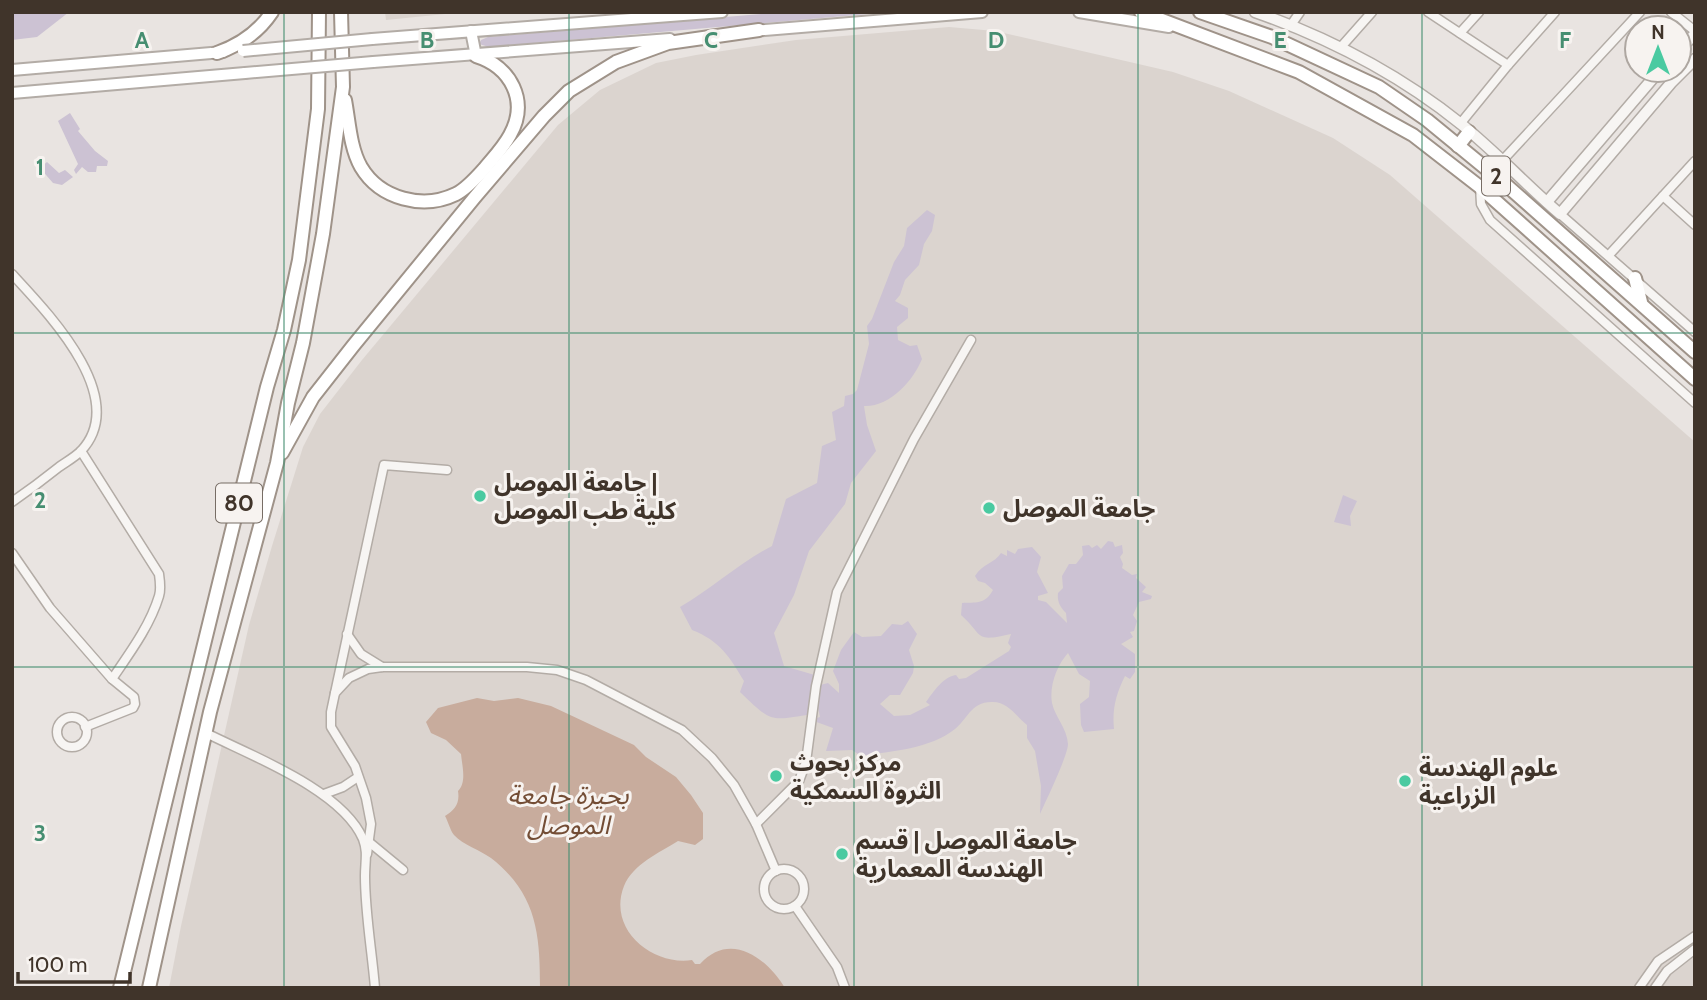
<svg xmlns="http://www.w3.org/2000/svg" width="1707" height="1000" font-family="Cabin,'Noto Sans Arabic',sans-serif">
	<rect width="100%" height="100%" fill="#e9e4e1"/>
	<g fill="#dbd4cf">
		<polygon points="385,12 465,12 386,20"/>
		<polygon points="949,27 995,31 1173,72 1229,91 1333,138 1390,175 1695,442 1695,988 169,988 181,926 249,625 272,546 303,447 320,414 362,360 558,125 600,90 656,63 696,55 796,40"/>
	</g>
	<g fill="#ccc2d3">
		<polygon points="12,12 69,12 37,37 12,40"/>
		<polygon points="784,12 890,12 489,47 479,44 481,40 488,37"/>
		<polygon points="70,113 80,129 78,131 95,151 108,161 107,166 97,166 96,172 88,172 82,167 76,174 74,170 78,164 58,121"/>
		<polygon points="47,162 59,173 65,170 73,177 62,185 53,183 40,168"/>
		<path d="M927 210 935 215 932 231 924 244 919 265 905 280 900 295 895 301 908 308V318L897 327 898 340 910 346 917 345 922 359C913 381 890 407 864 406L867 425 876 451 851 483 845 504 809 551 794 595 774 633 784 666 818 676 816 686 828 683 839 693V684L833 671 841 650 854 632 862 637 881 636 892 624 902 625 908 621 917 634 909 650 914 666 913 673 900 695H890L880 704 894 716 910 715 930 705 926 702C934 691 943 677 956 675L959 679 966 678 1009 651 1011 647 1008 643 1011 634C973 643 984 635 961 615L962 603C975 602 985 605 993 590L985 583 978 581 975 576C982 564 995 563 1001 553L1007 556V550L1015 554 1018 549 1032 547 1041 557 1037 572 1048 593 1038 596V600L1046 602 1067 623 1066 613C1060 607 1057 601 1058 593L1063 588 1062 576 1069 564H1076L1083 555 1082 546 1089 545 1092 548 1097 545 1101 549 1108 541 1113 542 1115 547 1122 545 1123 553 1120 557 1123 564 1122 568 1132 575 1137 574 1136 578 1146 587 1142 592 1152 596 1151 599 1139 602 1133 615 1137 621 1134 631 1130 632 1133 637 1121 644 1135 654V672L1130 679 1125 676C1116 694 1112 709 1114 729L1084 732 1081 725 1080 704 1089 697 1090 681 1079 674 1068 653C1057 665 1049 686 1052 703 1055 717 1067 728 1068 744 1068 755 1046 801 1040 814L1041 786 1035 751 1027 738V725C1016 716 1008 702 993 702 971 701 967 720 955 729 930 749 892 751 861 756L852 750 826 751 833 728 811 720 820 717 814 688 810 694 812 714C770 721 772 723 740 692L744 681C729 656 720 641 692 630L680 607C713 588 739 563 772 546L786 499 817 483 822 446 836 440 832 412 844 406 845 396 853 394 857 390 869 344 867 326 872 319 894 262 904 246 907 228Z"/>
		<polygon points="1343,495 1357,501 1350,516 1351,526 1334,522"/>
	</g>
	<path fill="#c8ac9d" d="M477 698 494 701 518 698 551 706 634 745 646 757 676 777 691 795 703 813V839L695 845 678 841C659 853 633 864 624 886 607 929 652 966 692 960L695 964H700C730 931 766 957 785 988H540C540 934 537 894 491 858 480 850 463 845 454 835 450 830 448 821 445 816 455 810 460 803 458 791 467 782 462 766 461 754L446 740 431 733 426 722 438 708Z"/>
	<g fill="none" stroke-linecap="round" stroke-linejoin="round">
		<defs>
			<g id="minor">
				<polyline points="1428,12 1508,65"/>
				<polyline points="1671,12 1695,31"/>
				<polyline points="1291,25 1300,12"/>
				<polyline points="1460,33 1479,12"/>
				<polyline points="1341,47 1372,12"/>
				<polyline points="1460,124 1508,65 1555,12"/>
				<polyline points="1502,161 1640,12"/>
				<polyline points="1480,187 1481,204 1490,220 1695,403"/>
				<polyline points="1663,196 1695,225"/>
				<polyline points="1560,214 1695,332"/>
				<polyline points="1609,255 1695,161"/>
				<path d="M12 274C48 313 131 398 81 451 75 457 66 462 59 467 44 479 28 491 12 502"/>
				<path d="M81 451 159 574C160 581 161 590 159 596 150 626 129 654 112 679"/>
				<polyline points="12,553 50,608 112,679 134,697 135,704 133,708 85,727"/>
				<polyline points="347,634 361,654 382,667"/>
				<polyline points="335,693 384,465 447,470"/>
				<circle cx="72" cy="732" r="15"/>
				<path d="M206 733C252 756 342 790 363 839 368 852 365 862 365 876 365 913 372 951 375 988"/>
				<polyline points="324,794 343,787 358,777"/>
				<polyline points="756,824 799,781 806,762 816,686 837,592 914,439 971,340"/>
				<polyline points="369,842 403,870"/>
				<polyline points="367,854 371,824 366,798 355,766 331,727 331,712 335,693 349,678 368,669 382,667 527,667 557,670 586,680 682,730 712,758 734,785 756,824 776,871"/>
				<circle cx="784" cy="889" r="20"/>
				<polyline points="795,906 837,967 845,988"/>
				<polyline points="1639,988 1658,961 1695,936"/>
				<polyline points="1655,988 1667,971 1695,949"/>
			</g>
			<g id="tertiary">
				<path d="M1255 12C1329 38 1400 75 1461 124 1496 152 1526 185 1560 214L1671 83 1695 59"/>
				<polyline points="1679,50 1695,34"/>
				<polyline points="1547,202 1660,70"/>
			</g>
			<g id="secondary">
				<polyline points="1079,12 1169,27"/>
				<polyline points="471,31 476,56"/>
				<polyline points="752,31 982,12"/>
				<polyline points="372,39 722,12"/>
				<polyline points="373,62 670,39"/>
				<polyline points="12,70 223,52"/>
				<polyline points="12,93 245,73"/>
			</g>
			<g id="trunk">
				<polyline points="1141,12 1299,72 1413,135 1480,187 1695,379"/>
				<polyline points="1200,12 1272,37 1379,87 1427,120 1505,184 1695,352"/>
				<path d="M217 53C240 45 258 33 272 12"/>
				<path d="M345 100C349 121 350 148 361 167 380 199 423 210 456 194 466 189 476 178 484 169 493 158 503 148 510 135 529 101 511 67 476 56"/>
				<polyline points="1458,146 1469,132"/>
				<polyline points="1635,278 1641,302"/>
				<polyline points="282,453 313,397 353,346 475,197 544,116 569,91 616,62 668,43 759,30"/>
				<polyline points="120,988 267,387 284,330 299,260 318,109 319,12"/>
				<polyline points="149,988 210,712 277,463 288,403 303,343 323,234 343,87 341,12"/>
			</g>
		</defs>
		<use href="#minor" stroke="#b3aca6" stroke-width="11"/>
		<use href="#tertiary" stroke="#b3aca6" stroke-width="13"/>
		<use href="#secondary" stroke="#b3aca6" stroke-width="14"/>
		<use href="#trunk" stroke="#9f9389" stroke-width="16"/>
		<use href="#minor" stroke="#f7f5f3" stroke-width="8"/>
		<use href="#tertiary" stroke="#f7f5f3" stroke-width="10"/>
		<use href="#secondary" stroke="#fff" stroke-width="10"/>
		<use href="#trunk" stroke="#fff" stroke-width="12"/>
		<defs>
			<g id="secondary-bridge">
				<polyline points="243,51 372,39"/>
				<polyline points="245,73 373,62"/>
			</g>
		</defs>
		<use href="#secondary-bridge" stroke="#b3aca6" stroke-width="14" stroke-linecap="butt"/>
		<use href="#secondary-bridge" stroke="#fff" stroke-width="10"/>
	</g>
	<path fill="none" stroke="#468e71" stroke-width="2" stroke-opacity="0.55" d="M284 12V988M569 12V988M854 12V988M1138 12V988M1422 12V988M12 333H1695M12 667H1695"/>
	<g fill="#4acaa1" stroke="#f7f3f0" stroke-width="2.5">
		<circle cx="480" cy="496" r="7"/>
		<circle cx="989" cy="508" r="7"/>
		<circle cx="776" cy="776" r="7"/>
		<circle cx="1405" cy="781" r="7"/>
		<circle cx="842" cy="854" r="7"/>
	</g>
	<g text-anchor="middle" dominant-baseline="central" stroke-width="6" stroke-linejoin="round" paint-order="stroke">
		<g fill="#f7f3f0" stroke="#776d65" stroke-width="2">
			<rect x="1482" y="156.5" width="28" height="39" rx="5"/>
			<rect x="216" y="483.5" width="46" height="39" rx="5"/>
		</g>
		<g font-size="23" font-weight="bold" fill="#40342a">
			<text x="1496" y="176">2</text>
			<text x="239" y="503">80</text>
		</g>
		<g font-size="24" font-weight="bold" fill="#40342a" stroke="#f7f3f0" text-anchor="start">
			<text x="494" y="482">جامعة الموصل |<tspan x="494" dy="28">كلية طب الموصل</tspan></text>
			<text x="1003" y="508">جامعة الموصل</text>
			<text x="790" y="762">مركز بحوث<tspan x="790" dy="28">الثروة السمكية</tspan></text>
			<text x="1419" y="767">علوم الهندسة<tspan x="1419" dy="28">الزراعية</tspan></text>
			<text x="856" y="840">جامعة الموصل | قسم<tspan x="856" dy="28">الهندسة المعمارية</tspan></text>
		</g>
		<g font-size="26" font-style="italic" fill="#734d35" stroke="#f7f3f0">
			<text x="568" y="795">بحيرة جامعة<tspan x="568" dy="30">الموصل</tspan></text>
		</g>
	</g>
	<g font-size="23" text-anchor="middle" font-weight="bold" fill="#468e71" stroke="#f7f3f0" stroke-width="6" stroke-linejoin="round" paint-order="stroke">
		<text x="142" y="48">A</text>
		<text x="427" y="48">B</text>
		<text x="711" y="48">C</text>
		<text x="996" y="48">D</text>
		<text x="1280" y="48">E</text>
		<text x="1565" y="48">F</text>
		<text x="40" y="175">1</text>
		<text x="40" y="508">2</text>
		<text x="40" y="841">3</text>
	</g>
	<rect width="1707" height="1000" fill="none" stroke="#40342a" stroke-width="28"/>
	<g transform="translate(1658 49)"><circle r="33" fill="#f7f3f0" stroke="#aea7a1" stroke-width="2"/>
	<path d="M0-5L12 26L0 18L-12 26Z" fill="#4acaa1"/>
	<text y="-10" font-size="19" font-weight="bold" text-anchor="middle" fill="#40342a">N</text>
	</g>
	<path d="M18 972v10h112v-10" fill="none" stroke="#40342a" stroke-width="3.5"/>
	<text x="28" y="972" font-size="21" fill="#40342a" stroke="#f7f3f0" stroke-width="5" paint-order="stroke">100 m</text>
</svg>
